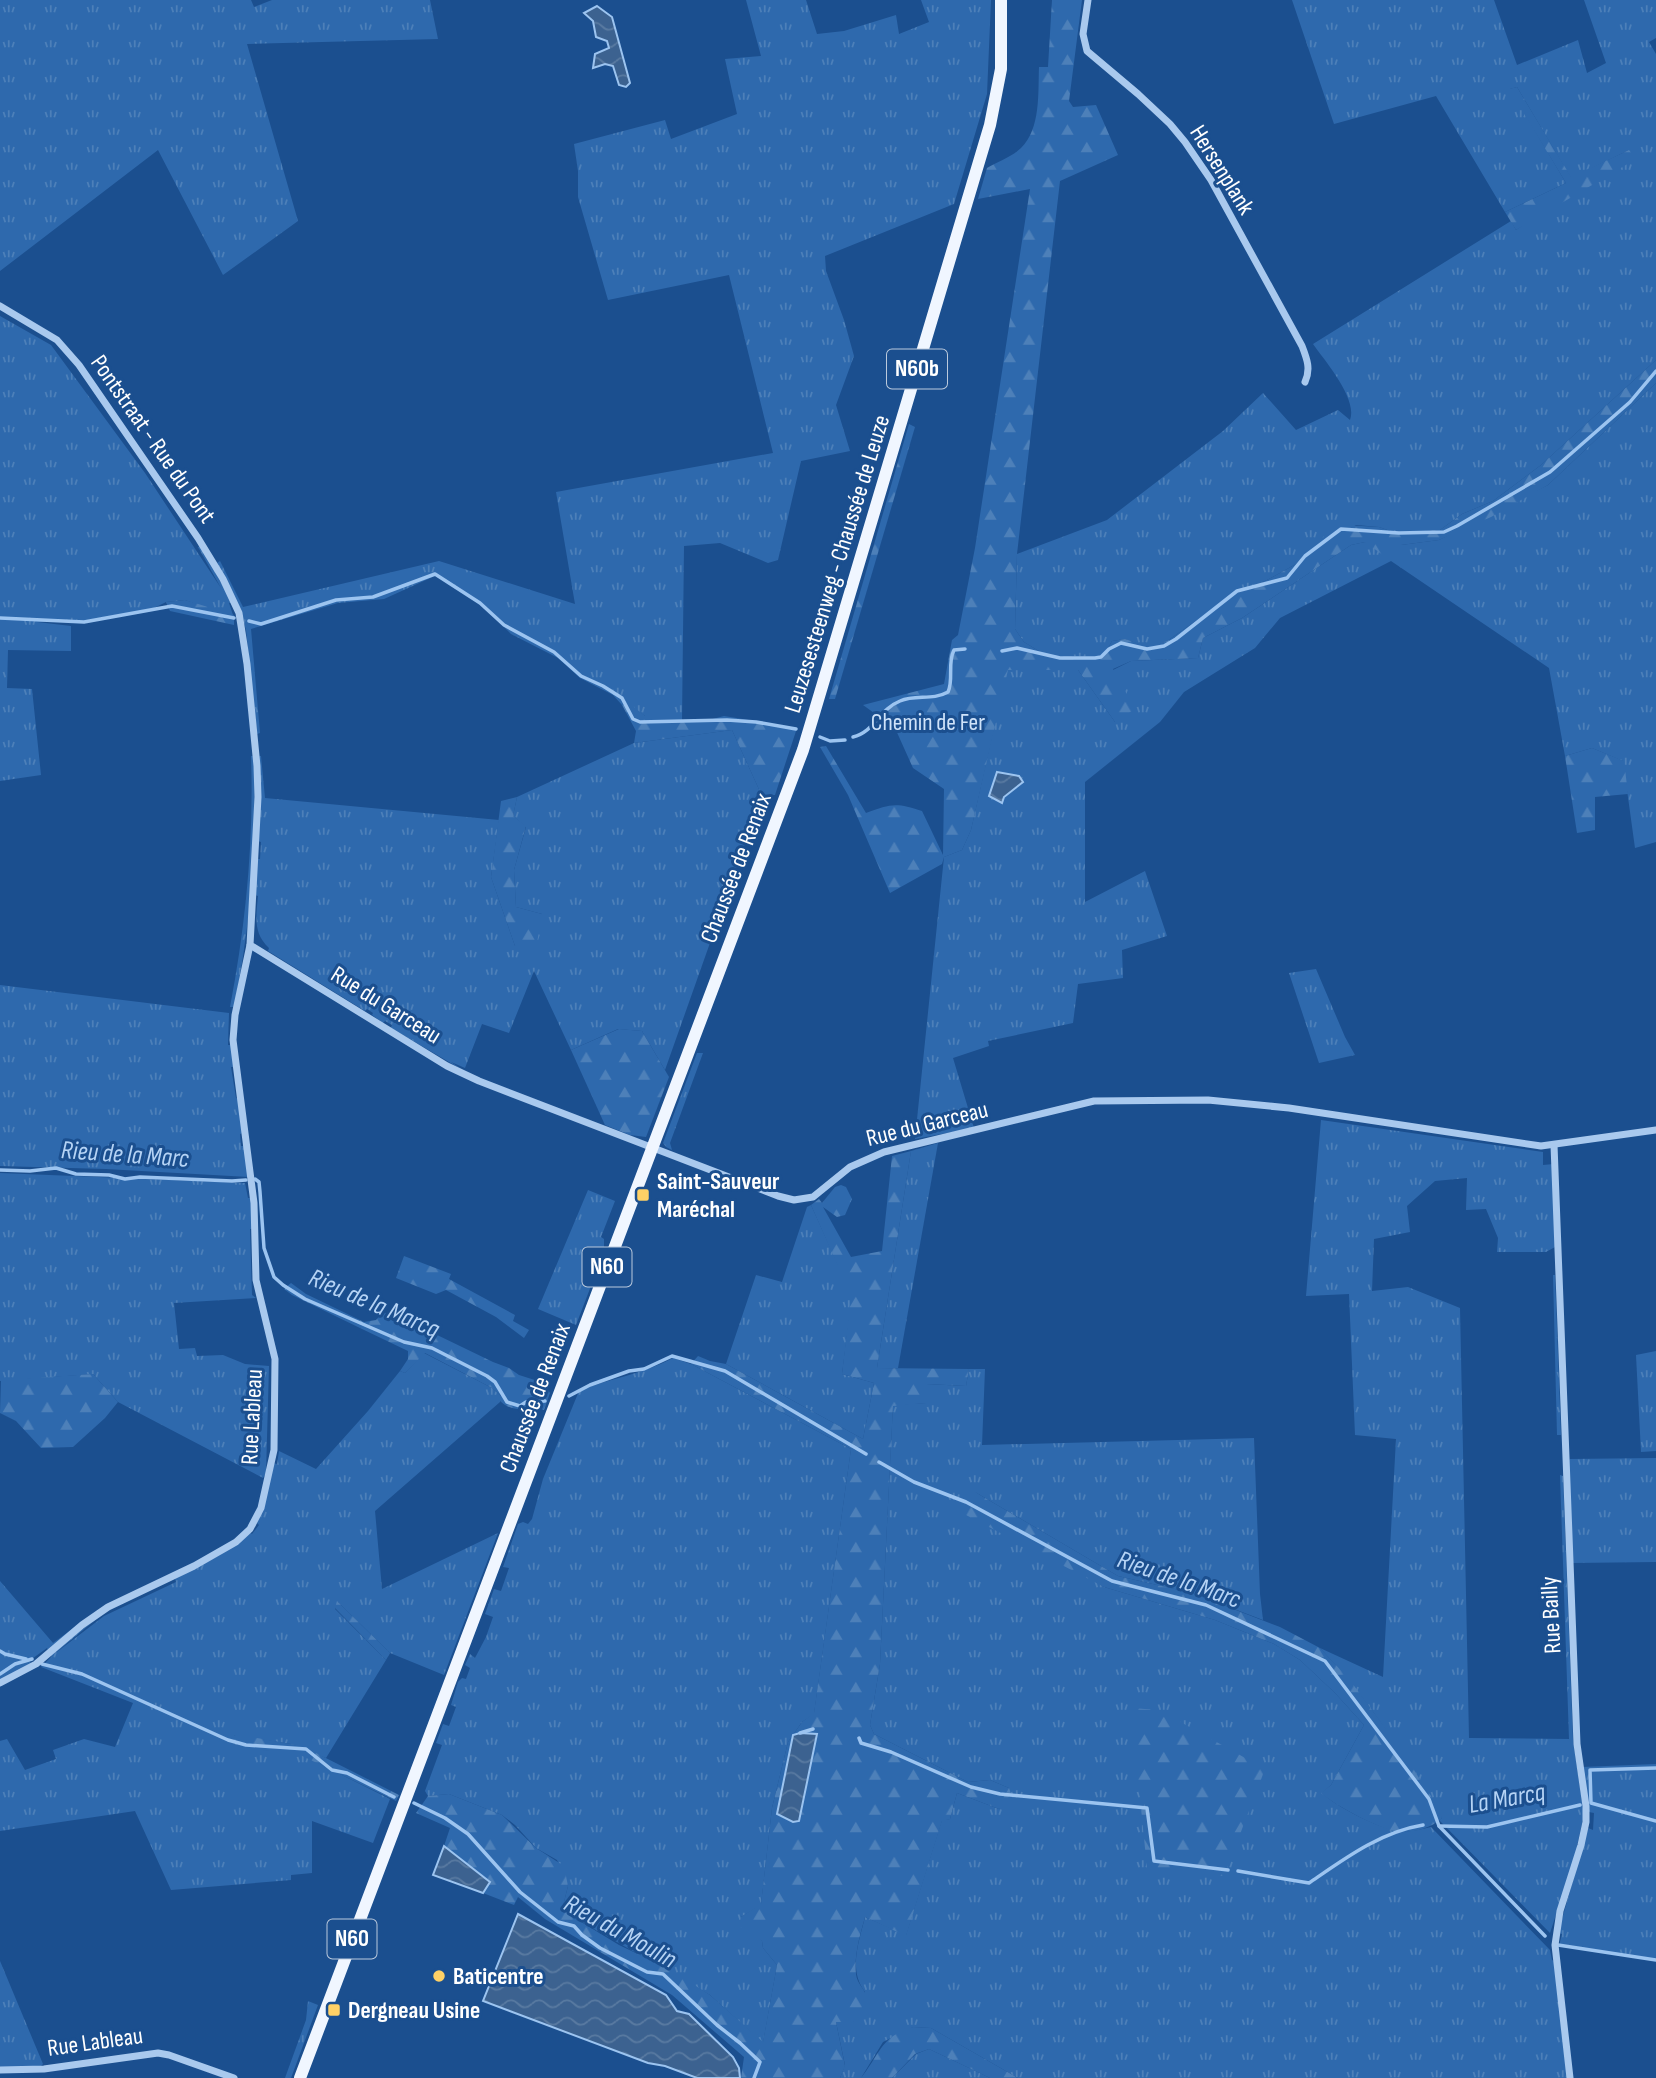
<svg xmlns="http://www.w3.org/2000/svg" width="1656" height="2078" font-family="'Sofia Sans Condensed',sans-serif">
	<defs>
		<pattern id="grass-tufts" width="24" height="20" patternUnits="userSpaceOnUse" patternTransform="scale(1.75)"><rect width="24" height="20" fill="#2e69ad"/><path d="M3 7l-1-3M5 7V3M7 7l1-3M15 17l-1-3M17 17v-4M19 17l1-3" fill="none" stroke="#4d80b9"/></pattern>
		<pattern id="forest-firs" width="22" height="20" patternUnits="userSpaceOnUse" patternTransform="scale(1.75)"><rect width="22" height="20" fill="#2e69ad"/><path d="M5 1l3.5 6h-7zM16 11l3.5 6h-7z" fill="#4d80b9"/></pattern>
		<pattern id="water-waves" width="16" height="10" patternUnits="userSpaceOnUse" patternTransform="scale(1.75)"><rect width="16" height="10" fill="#3c6290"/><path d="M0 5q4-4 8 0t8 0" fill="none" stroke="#597aa1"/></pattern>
	</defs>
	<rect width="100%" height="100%" fill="#1b4f8f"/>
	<g fill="url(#grass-tufts)">
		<polygon points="0,0 251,0 254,7 272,0 430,0 438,39 247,44 298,221 223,275 158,150 0,271"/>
		<polygon points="746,0 806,0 817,34 844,31 896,15 899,34 929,22 921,0 991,0 987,94 954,204 825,256 826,271 844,320 854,356 836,405 850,451 801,461 778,560 768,563 720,543 684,546 682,720 645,716 627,704 622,705 613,695 580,678 558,658 511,634 484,607 437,575 384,599 338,603 251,629 260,733 257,734 246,630 240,608 217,563 220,561 243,607 439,561 575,604 556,492 773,453 729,275 608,300 578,197 578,171 574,144 665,120 671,139 737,114 725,59 761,56"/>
		<path d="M1292 0H1494L1517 65 1578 40 1587 73 1606 63 1584 0H1656V38L1649 42 1656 54V360L1541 465 1493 501 1462 514 1440 530 1396 533 1379 527 1356 525 1309 551 1296 564 1269 579 1233 595 1167 641 1150 648 1125 639 1112 641 1104 655 1097 657 1047 656 1024 642 1015 629 1017 554 1107 520 1223 431 1263 393 1296 430 1338 410 1350 420C1358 399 1325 361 1313 344L1511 221 1516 230 1629 150 1571 178 1517 87 1510 89 1566 183 1505 212 1436 96 1334 124Z"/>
		<polygon points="0,316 51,345 145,473 221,588 198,547 201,546 232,603 229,603 234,618 185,600 166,602 154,608 77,622 37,622 71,626 71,651 8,650 7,688 32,689 41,775 0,781"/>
		<polygon points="1656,383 1656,842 1635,848 1623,761 1592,748 1565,756 1549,668 1391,561 1280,618 1255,648 1184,692 1160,722 1085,782 1085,902 1145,871 1167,936 1122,950 1123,978 1078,984 1073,1023 988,1041 989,1046 953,1058 974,1128 915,1139 944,857 962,850 971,830 1007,670 1078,670 1115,722 1113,670 1131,661 1198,658 1203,638 1242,618 1351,545 1365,542 1401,545 1439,540 1548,485"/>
		<path d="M732 730 762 796 665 1070 642 1031 618 1029 571 1050 534 971 509 1033 482 1024 465 1068 451 1062 466 1072 391 1028 392 1025 385 1021 383 1023 372 1015 373 1013 367 1009 365 1011 268 951 269 948C253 933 256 917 258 896L255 895 257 859H260L261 842 258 841 259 756H261L265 798 499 820 491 877 515 946 542 914 516 907 514 870 526 827 513 816 517 797 634 743Z"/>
		<path d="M251 756H254C257 840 251 925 234 1007H230C246 924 254 840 251 756Z"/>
		<polygon points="1316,969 1345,1037 1355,1055 1319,1063 1289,973"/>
		<polygon points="0,985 229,1013 228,1045 231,1045 234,1067 231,1067 236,1098 239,1099 243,1133 240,1134 241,1146 245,1146 249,1177 106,1169 0,1166"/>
		<polygon points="697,1053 703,1053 670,1143 672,1150 666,1147 663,1143"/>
		<path d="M1321 1120 1543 1152V1165L1554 1164 1555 1247 1546 1252H1497L1498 1238 1486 1209 1466 1210 1467 1178 1435 1181 1407 1206 1410 1232 1374 1239 1372 1291 1408 1287 1460 1308 1469 1738 1569 1739 1560 1475 1563 1476 1573 1740 1584 1815 1577 1846 1578 1847 1550 1933 1439 1820 1442 1818C1406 1757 1369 1700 1320 1648L1383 1677 1396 1439 1355 1435 1349 1294 1306 1296Z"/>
		<polygon points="938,1143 898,1368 877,1368 911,1151"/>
		<polygon points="0,1173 245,1183 248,1198 251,1198 252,1229 250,1229 252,1295 256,1298 174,1303 179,1349 195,1348 197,1356 223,1355 245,1364 269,1366 266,1473 263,1478 118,1402 93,1374 0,1381"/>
		<polygon points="588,1190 615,1201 601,1237 604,1239 604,1252 576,1325 538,1309"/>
		<polygon points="811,1205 852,1296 842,1374 874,1383 863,1439 726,1364 756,1275 782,1282 807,1207"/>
		<polygon points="1553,1275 1555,1275 1561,1435 1557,1435"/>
		<polygon points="291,1283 306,1294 364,1322 360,1328 292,1295 284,1289"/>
		<polygon points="1656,1351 1656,1451 1641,1452 1636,1355"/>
		<polygon points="424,1353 492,1388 501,1396 500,1402 375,1511 382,1589 498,1533 444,1675 390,1653 338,1602 335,1609 386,1660 326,1758 291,1744 234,1735 263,1750 296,1752 390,1799 373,1843 312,1821 312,1873 291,1875 291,1880 171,1890 135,1811 0,1831 0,1741 7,1739 25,1770 56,1759 53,1750 84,1739 115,1747 133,1703 41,1667 52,1656 50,1654 100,1616 53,1655 104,1616 176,1582 175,1579 220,1555 249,1532 252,1534 259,1525 257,1523 273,1463 277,1464 279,1451 316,1469 368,1411 400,1371 405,1373"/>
		<path d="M673 1358 691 1364 851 1449 814 1714 802 1722 788 1742 772 1808 761 1905 741 1917 762 1941 763 1948 777 1965 763 2043 710 1995 573 1917 563 1906 568 1886 557 1860 536 1848 515 1825 502 1815 449 1794 428 1796 425 1791 442 1745 436 1743 443 1724 449 1726 456 1707 451 1705 458 1682 462 1678 466 1679 470 1668 465 1665 470 1654 475 1658 486 1637 493 1617 485 1614 494 1589 501 1591 509 1568 503 1567 518 1524 523 1522 528 1524 532 1519 543 1479 579 1391C611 1378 643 1374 673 1358Z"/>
		<path d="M969 1369H985L982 1445 1254 1438 1260 1594 1263 1620 1192 1593 1118 1576 975 1492 1104 1587 1215 1620 1274 1644 1300 1660 1335 1693 1364 1725 1331 1785 1322 1793C1335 1806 1380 1829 1398 1831 1408 1833 1421 1829 1431 1827L1550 1950 1552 1960 1554 1961 1567 2078H1018L931 2028 913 2027 883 2042 861 2078H840L845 2065 836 2022H853L865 1992C848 1970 859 1942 865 1917L906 1935 942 1820 950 1819 957 1793 999 1809 1009 1788 990 1780 968 1782 874 1734 870 1725 880 1664 893 1405 926 1403V1384L966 1386Z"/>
		<polygon points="1656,1458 1656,1562 1571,1563 1568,1461 1570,1459"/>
		<polygon points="0,1581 53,1643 87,1618 48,1650 47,1648 29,1661 32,1664 0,1681"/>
		<polygon points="1656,1764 1656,1960 1559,1946 1562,1934 1558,1933 1588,1828 1593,1830 1594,1813 1589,1812 1582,1767"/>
		<polygon points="0,1961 43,2064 40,2067 0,2067"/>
		<polygon points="308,2001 318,2005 291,2078 285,2078 306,2020"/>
		<polygon points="929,2049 986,2076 990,2078 892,2078 916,2054"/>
	</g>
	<g fill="url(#forest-firs)" fill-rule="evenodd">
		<path d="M1052 0H1082L1069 101 1073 107 1096 105 1118 155 1060 181 1017 554 1015 629 1024 642 1047 656 1097 657 1104 655 1112 641 1125 639 1150 647 1167 641 1233 595 1269 579 1296 564 1329 531 1344 525 1379 527 1396 533 1440 530 1462 514 1493 501 1541 465 1656 360V383L1548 485 1491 517 1439 540 1401 545 1387 558 1365 542 1351 545 1242 618 1203 638 1198 658 1131 661 1113 669 1135 709 1115 722 1078 670H1008L971 830 962 850 944 857 942 864 890 893 848 795 820 747 826 746 866 813C890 804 896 802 922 811L943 855 944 789 913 768 895 728 863 705 944 684 952 640 958 635 975 548 1030 189 978 199 987 168C997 162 1013 156 1021 148 1041 129 1038 92 1039 67H1048Z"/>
		<polygon points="1517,87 1571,177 1629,150 1636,159 1516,230 1505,212 1566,183 1509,89"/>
		<polygon points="909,424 915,427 835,699 829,699"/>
		<polygon points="185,600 234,615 234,625 170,611 166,602"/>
		<polygon points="629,703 645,716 676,715 680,720 709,720 724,716 797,728 775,795 762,796 732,730 634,743 636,731 622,705"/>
		<polygon points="1592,748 1624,761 1628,794 1595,797 1595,830 1577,833 1565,756"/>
		<polygon points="517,797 513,816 526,826 514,870 516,907 542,914 537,943 515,946 491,877 501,801"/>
		<polygon points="619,1029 642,1031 669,1077 646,1137 630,1135 605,1125 571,1050"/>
		<path d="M911 1151 877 1368 969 1369 966 1386 927 1384 926 1403 893 1406 880 1664 870 1725 874 1734 968 1782 990 1780 1009 1788 1011 1794 999 1809 957 1793 950 1819 942 1821 906 1936 865 1917C860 1935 854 1955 856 1974 857 1983 863 1987 866 1995 868 2002 865 2010 864 2017L853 2022H836L845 2066 840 2078H741L744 2057 672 1995 545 1919 518 1897 514 1905 483 1893 490 1881 444 1846 450 1828 416 1813 428 1796 449 1794 502 1815 536 1848 564 1866 568 1886 563 1906 573 1917 619 1945 669 1969 710 1995 763 2042 777 1965 763 1948 762 1941 739 1926 741 1917 761 1904 772 1808 788 1742 802 1722 814 1713 851 1449 691 1364 698 1356 710 1361 726 1364 863 1439 874 1383 842 1374 851 1296 811 1205 819 1199 822 1203 835 1187 841 1185 846 1187 852 1199 845 1215 837 1217 823 1207 851 1257 882 1251 892 1156ZM793 1735 803 1796 799 1821 777 1814Z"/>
		<polygon points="404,1256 451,1274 449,1279 515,1315 513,1321 529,1330 524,1338 496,1317 446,1290 436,1294 396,1278"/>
		<path d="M383 1312 404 1319 493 1362 509 1368 519 1375 544 1383 550 1393 544 1410C526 1406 514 1415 499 1400L501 1396 492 1388 425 1353 405 1373 400 1371 408 1359V1351L360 1328 364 1322 376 1320Z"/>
		<polygon points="93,1374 118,1402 105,1418 73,1447 41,1448 16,1421 0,1413 1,1380"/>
		<path d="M975 1492 1118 1576 1192 1593 1280 1627 1320 1648 1349 1679 1398 1745 1440 1810 1442 1818C1431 1828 1416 1832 1401 1832 1384 1832 1334 1805 1321 1793L1331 1785 1364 1725 1335 1693 1300 1660 1274 1644 1215 1620 1104 1587 966 1515Z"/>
		<polygon points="337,1601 390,1653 386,1660 335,1608"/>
		<polygon points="1131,1708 1159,1710 1265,1769 1224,1876 1147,1868"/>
		<polygon points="234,1734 291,1744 312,1751 399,1795 396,1801 296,1753 244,1749"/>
		<path d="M913 2027 931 2028 1018 2078H990L929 2049 915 2054 892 2078H861C880 2054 881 2036 913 2027Z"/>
	</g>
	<g fill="url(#water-waves)" stroke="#9cc4f0" stroke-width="2">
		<polygon points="597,6 612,17 630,83 626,87 619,85 613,66 605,64 593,68 595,54 609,48 607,41 596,37 593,21 584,13"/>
		<polygon points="997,772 1019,776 1023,782 1004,797 1002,803 989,796"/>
		<polygon points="800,1733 817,1734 799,1821 793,1822 777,1814 793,1735"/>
		<polygon points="444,1846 490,1882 483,1893 433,1875"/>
		<polygon points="518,1914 666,1995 677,2011 689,2014 733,2057 739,2068 740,2078 697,2078 665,2066 648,2063 483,2001"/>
	</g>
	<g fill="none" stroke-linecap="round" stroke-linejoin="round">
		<g stroke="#9cc4f0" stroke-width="3.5">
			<polyline points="0,618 84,622 172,606 234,618"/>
			<polyline points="249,621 261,624 336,600 373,597 435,574 480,603 504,625 554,652 581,676 603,686 622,698 633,719 640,722 727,720 756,722 796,729"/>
			<polyline points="1002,651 1017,648 1060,658 1095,658 1101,657 1109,649 1121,643 1147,649 1164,646 1176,639 1237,591 1287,578 1305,556 1341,529 1399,533 1444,532 1457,526 1550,472 1630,402 1656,371"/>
			<polyline points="820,737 830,741 845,740"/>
			<path d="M853 737C874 732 880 709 900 701 916 694 932 701 948 692 954 679 947 664 954 650L965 649"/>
			<polyline points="0,1170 30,1171 56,1168 76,1174 109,1175 125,1179 140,1177 232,1181 246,1180"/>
			<polyline points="255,1179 259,1182 260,1192 264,1248 274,1277 283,1285 305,1299 404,1342 432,1348 487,1376 495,1382 507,1402 520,1406 526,1402 545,1401"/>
			<polyline points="569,1396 590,1385 629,1371 644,1369 672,1356 725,1371 866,1454"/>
			<polyline points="879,1462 914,1482 966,1502 1112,1581 1206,1605 1325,1661 1429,1799 1439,1826 1545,1936"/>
			<polyline points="0,1651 5,1654 26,1659"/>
			<polyline points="42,1664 82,1674 228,1740 246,1745 306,1749 332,1770 347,1773 394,1797"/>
			<polyline points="0,1674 15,1664 32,1659"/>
			<polyline points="800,1733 813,1729"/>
			<polyline points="859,1738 861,1743 891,1752 971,1787 1000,1794 1147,1808 1154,1861 1228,1870"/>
			<polyline points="1656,1768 1590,1770 1591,1803 1656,1821"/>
			<polyline points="414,1803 445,1818 468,1834 520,1892 558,1922 574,1926 582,1935 600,1948 647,1972 663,1974 717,2025 740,2043 760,2062 754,2078"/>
			<polyline points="1439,1826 1487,1827 1580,1805"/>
			<path d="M1238 1871 1309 1883C1344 1859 1380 1832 1423 1825"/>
			<polyline points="1558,1945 1656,1960"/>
		</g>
		<g stroke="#a9c9ee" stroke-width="7">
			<path d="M1088 0 1083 34 1087 51 1138 94 1170 124 1185 142 1211 180 1302 346C1307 359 1311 369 1305 382"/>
			<polyline points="0,306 57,340 79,365 198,538 223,579 239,613 247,664 257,766 258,797 250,945 447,1066 479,1081 778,1196 794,1200 813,1197 850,1167 884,1152 1094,1101 1208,1100 1289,1108 1541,1146 1656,1130"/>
			<polyline points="1554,1145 1577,1744 1586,1806 1586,1822 1581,1845 1560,1911 1555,1945 1570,2078"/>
			<polyline points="0,1683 36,1664 82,1625 108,1607 194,1566 236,1542 250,1529 261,1508 274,1450 275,1359 256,1280 254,1203 233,1040 235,1015 250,945"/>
			<polyline points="0,2070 44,2069 158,2053 169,2055 234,2078"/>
		</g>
		<polyline stroke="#f0f6ff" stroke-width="12" points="300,2078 803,750 990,125 1001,69 1001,0"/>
	</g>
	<g fill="#ffd166" stroke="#1b4f8f" stroke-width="2.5">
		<rect x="636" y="1188" width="14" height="14" rx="3.5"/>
		<circle cx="439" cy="1976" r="7"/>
		<rect x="327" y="2003" width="14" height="14" rx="3.5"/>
	</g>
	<g text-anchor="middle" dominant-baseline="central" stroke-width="6" stroke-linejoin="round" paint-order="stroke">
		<g fill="#1b4f8f" stroke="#bbcadd" stroke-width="2">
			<rect x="887" y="349.5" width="60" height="39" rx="5"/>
			<rect x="582.5" y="1247.5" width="49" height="39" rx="5"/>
			<rect x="327.5" y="1919.5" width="49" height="39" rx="5"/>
		</g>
		<g font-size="23" font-weight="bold" fill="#fff">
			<text x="917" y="369">N60b</text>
			<text x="607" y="1267">N60</text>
			<text x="352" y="1939">N60</text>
		</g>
		<g font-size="24" fill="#fff" stroke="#1b4f8f">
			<text transform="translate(1222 170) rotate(58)">Hersenplank</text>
			<text transform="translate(153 439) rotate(55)">Pontstraat - Rue du Pont</text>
			<text transform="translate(837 564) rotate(-73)">Leuzesesteenweg - Chaussée de Leuze</text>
			<text transform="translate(736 868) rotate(-69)">Chaussée de Renaix</text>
			<text transform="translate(386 1005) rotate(32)">Rue du Garceau</text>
			<text transform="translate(927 1124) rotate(-14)">Rue du Garceau</text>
			<text transform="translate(535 1398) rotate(-69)">Chaussée de Renaix</text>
			<text transform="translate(252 1417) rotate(-87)">Rue Lableau</text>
			<text transform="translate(1551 1615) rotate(-93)">Rue Bailly</text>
			<text transform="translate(95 2042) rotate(-8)">Rue Lableau</text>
		</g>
		<g font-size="24" fill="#cfe3fa" stroke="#1b4f8f">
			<text x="928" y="722">Chemin de Fer</text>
		</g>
		<g font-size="24" font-weight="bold" fill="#fff" stroke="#1b4f8f" text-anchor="start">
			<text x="657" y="1181">Saint-Sauveur<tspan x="657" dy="28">Maréchal</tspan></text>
			<text x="453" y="1976">Baticentre</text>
			<text x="348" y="2010">Dergneau Usine</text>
		</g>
		<g font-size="26" font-style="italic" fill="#b5d3f5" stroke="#1b4f8f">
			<text transform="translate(125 1155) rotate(4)">Rieu de la Marc</text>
			<text transform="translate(374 1304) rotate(23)">Rieu de la Marcq</text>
			<text transform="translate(1179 1580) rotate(19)">Rieu de la Marc</text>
			<text transform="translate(1507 1799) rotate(-10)">La Marcq</text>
			<text transform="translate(620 1932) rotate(29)">Rieu du Moulin</text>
		</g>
	</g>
</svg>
